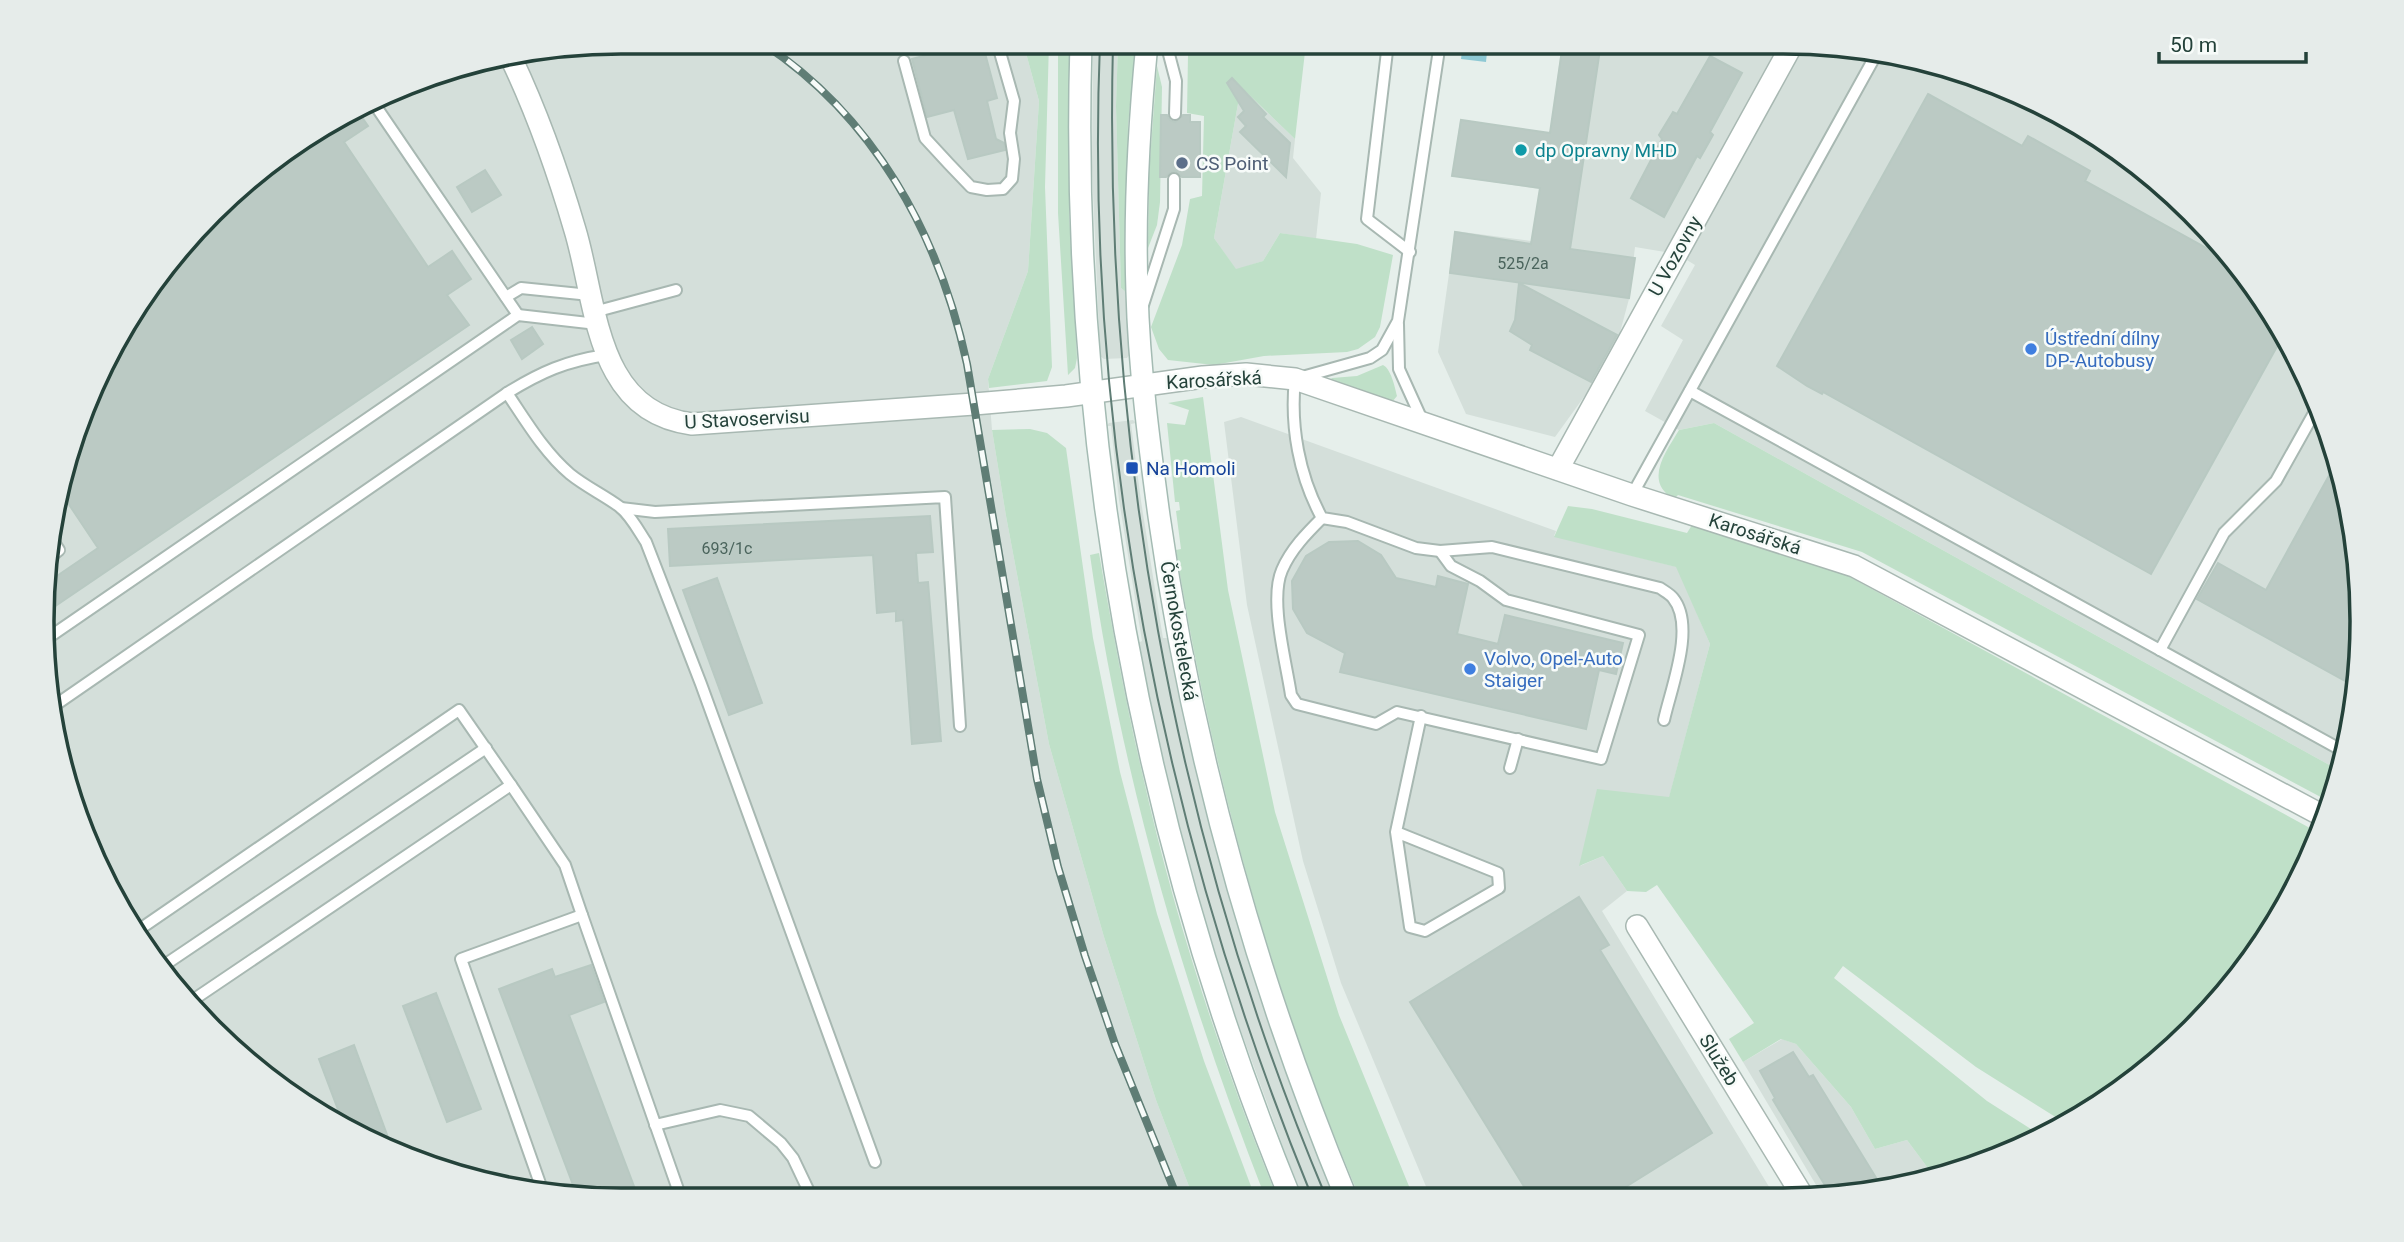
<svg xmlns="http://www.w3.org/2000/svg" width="2404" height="1242" font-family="Roboto,sans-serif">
	<rect width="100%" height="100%" fill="#e6efeb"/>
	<g fill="#d4dfda">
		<polygon points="621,42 1023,42 1039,101 1028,271 988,379 992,430 1006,516 1049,744 1104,937 1156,1100 1193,1197 584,1199 472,1180 365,1140 269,1081 186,1003 86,843 43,659 62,472 139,300 268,162 435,73"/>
		<polygon points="1093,42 1118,43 1116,106 1121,288 1126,292 1129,355 1127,358 1104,359 1100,356 1092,168"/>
		<polygon points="1562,43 1820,43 1933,62 2039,102 2136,162 2219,240 2285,332 2331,435 2357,546 2361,659 2342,772 1714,423 1679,430 1645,411 1683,340 1661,326 1695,265 1677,254 1635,247 1629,299 1619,336 1594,383 1555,437 1466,414 1438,352 1455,231 1531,241 1540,189 1452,176 1460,121 1550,133"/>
		<polygon points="1241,87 1295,139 1293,158 1321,193 1316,239 1280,233 1263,261 1236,270 1214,238"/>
		<polygon points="1241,417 1556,531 1554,536 1677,567 1710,644 1669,798 1580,866 1603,856 1627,891 1602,911 1774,1195 1430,1196 1341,983 1303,861 1247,605 1224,422"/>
		<polygon points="1133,420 1136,423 1131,424 1141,501 1158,608 1163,638 1167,638 1201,791 1242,942 1265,1012 1334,1197 1303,1197 1286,1155 1233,1009 1206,926 1171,795 1138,643 1142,641 1119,500 1111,426 1106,426 1109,423"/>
		<polygon points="1782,1039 1796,1044 1851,1107 1875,1149 1907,1140 1933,1175 1859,1195 1822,1195 1743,1062"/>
	</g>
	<g fill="#bfe0c8">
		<polygon points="1023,42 1049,42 1045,187 1052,367 1047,381 989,388 988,379 1028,271 1039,101"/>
		<polygon points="1058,42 1069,42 1069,211 1077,358 1075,368 1068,375 1058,213"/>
		<polygon points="1118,43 1136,43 1128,125 1126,292 1121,288 1116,106"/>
		<polygon points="1183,43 1306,43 1295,139 1241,87 1214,238 1236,269 1263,261 1280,233 1357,244 1393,255 1380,327 1375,337 1358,349 1347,352 1264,356 1214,365 1168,360 1159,349 1151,327 1182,245 1190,199 1202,196 1204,116 1187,113 1188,55"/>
		<polygon points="1157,66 1162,87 1160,202 1157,225 1148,248 1149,173"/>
		<path d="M1383 365C1391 369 1395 387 1397 396L1392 402 1328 381 1332 378 1357 376Z"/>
		<path d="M1203 397 1228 590 1275 812 1339 1015 1413 1196H1359C1271 990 1212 772 1176 550L1181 549 1176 511 1180 510 1179 502H1175L1167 423 1185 425 1189 410 1168 403Z"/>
		<path d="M1714 423 2342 772 2330 802 1862 552 1678 495 1674 499C1643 481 1666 452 1679 430Z"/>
		<polygon points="1030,429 1047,433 1066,448 1093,638 1120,772 1157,914 1204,1061 1255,1197 1193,1197 1156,1100 1104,937 1049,744 1006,516 992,430"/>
		<polygon points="1568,506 1592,509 1687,533 1692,525 1848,576 2319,833 2302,877 2218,1003 2105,1102 2065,1123 1976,1067 1843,966 1834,978 1987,1101 2042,1136 2004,1156 1933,1175 1907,1140 1875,1149 1851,1107 1796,1044 1781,1039 1743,1062 1729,1039 1754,1023 1657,885 1646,892 1627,891 1603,856 1579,866 1597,789 1669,797 1710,644 1676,567 1554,537"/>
		<path d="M1099 553C1112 627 1125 700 1142 772 1174 917 1221 1060 1277 1197H1265C1184 990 1121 775 1090 555Z"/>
	</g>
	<polygon fill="#8ec9d4" points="1463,43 1488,43 1486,62 1461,59"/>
	<g fill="#bbcac4" stroke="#b8c9c2" stroke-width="2">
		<polygon points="975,42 982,42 997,98 987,101 996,139 1004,143 1005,150 968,159 954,110 927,117 912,59"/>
		<polygon points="1563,43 1601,43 1570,249 1635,258 1629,298 1450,273 1455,232 1531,244 1540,188 1452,176 1461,120 1550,133"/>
		<polygon points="1710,56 1742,73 1710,132 1713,135 1700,158 1697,156 1664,217 1631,198 1662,139 1659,135 1673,112 1677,114"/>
		<polygon points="1232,78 1266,114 1263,117 1290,143 1286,177 1240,132 1246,126 1238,117 1244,111 1227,83"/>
		<polygon points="1928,94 2022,146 2028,136 2090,171 2085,181 2237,265 2285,332 2151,574 1823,392 1822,394 1807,386 1777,366"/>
		<polygon points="359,113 368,126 344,142 428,267 452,251 471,279 447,295 469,325 48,611 51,580 98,548 60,491 62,472 139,300 268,162"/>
		<polygon points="1161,115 1167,115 1170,120 1175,122 1183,115 1190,115 1190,122 1200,122 1200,177 1182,177 1175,171 1170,173 1166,177 1160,177"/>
		<polygon points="485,170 501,195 472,212 457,187"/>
		<polygon points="1519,283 1617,335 1591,382 1530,350 1532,345 1510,331 1515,320"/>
		<polygon points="532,327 543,344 522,359 511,340"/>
		<polygon points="2337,461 2357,546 2361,659 2356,687 2197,599 2218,563 2266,590"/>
		<polygon points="930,516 933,552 916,553 918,583 928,582 941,741 912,744 903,620 896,621 896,611 877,613 873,555 670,566 668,529"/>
		<polygon points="1358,541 1381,555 1396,578 1436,587 1438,576 1468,584 1457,634 1498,644 1505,615 1623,643 1616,674 1599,670 1586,729 1340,672 1345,653 1307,633 1293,609 1292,581 1306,556 1329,542"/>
		<polygon points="717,578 762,703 729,715 683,590"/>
		<polygon points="1579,897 1609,945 1600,950 1712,1133 1611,1196 1530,1196 1410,1002"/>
		<polygon points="591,965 604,1002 569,1015 635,1189 609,1199 578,1198 499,989 552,969 555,977"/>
		<polygon points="436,993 481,1109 447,1122 403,1006"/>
		<polygon points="354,1045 393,1151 365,1140 345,1128 319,1059"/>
		<polygon points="1793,1052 1809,1077 1813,1075 1883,1189 1859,1195 1831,1195 1773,1100 1775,1098 1760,1071"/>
	</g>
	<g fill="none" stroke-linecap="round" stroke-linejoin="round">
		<defs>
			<g id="service">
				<polyline points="1166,43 1176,81 1175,114"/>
				<polyline points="1388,43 1367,219 1410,252"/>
				<path d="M1440 43 1398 321 1382 350 1370 358 1295 379C1290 426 1299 476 1322 518L1347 522 1416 548 1440 551 1492 547 1660 588C1664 591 1670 594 1673 598 1696 626 1671 688 1664 720"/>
				<polyline points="904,61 925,138 949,164 971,187 987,190 1003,189 1012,179 1014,159 1010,133 1014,101 997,42"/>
				<polyline points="375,105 518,315"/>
				<polyline points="506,297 521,288 590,295"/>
				<polyline points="1143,305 1174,209 1174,179"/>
				<polyline points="594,312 676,290"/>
				<polyline points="1398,324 1399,369 1423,422"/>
				<polyline points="1690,391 2345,752"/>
				<path d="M507 393C526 421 544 452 570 474 586 487 604 495 620 507 631 516 638 530 646 542L701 684 875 1162"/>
				<polyline points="1632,495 1877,53"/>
				<polyline points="621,508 655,512 945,497 960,726"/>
				<path d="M1322 518C1307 533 1291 549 1282 570 1269 600 1286 661 1291 695L1297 704 1376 724 1397 712 1601 759 1639 635 1506 600 1480 581 1451 566 1440 551"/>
				<polyline points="54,554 59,550 55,544"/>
				<polyline points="45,640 518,315 597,324"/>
				<polyline points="2160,650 2224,533 2276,481 2318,406"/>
				<path d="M54 706 507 393C541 372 566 361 606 355"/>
				<polyline points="1510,768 1518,739"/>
				<polyline points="511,785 565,865 582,915"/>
				<polyline points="1396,832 1498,873 1499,888 1425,931 1410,927 1396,832 1421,716"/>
				<polyline points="140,929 459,710 511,785 187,1004"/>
				<polyline points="163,966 486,748"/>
				<polyline points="655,1125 720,1110 749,1116 781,1143 793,1158 812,1198"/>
				<polyline points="543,1192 461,959 582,915 681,1198"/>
			</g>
			<g id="minor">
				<path d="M512 60C538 115 558 172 575 230 597 303 595 412 692 424L974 404 1066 396 1203 377 1246 374 1295 379 1632 495 1854 566 2325 817"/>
				<polyline points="1558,469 1793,43"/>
				<polyline points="1637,926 1802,1195"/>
			</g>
			<g id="secondary">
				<path d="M1081 42C1069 437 1141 832 1290 1197"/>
				<path d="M1147 43C1139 125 1134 208 1137 292 1139 367 1149 442 1159 516 1192 750 1256 979 1346 1197"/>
			</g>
		</defs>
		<use href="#service" stroke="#a8b8b2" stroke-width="14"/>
		<use href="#minor" stroke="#a8b8b2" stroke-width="24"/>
		<use href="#secondary" stroke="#a4bbb3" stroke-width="24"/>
		<use href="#service" stroke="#fff" stroke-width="10"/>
		<use href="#minor" stroke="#fff" stroke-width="21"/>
		<use href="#secondary" stroke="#fff" stroke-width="21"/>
		<g stroke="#5f7d75" stroke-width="2">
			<path d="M1100 42C1084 436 1163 833 1312 1197"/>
			<path d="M1113 42C1103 437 1172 832 1326 1197"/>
		</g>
		<defs>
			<path id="rail" d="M761 42C874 116 939 234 967 364L1037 779 1058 867 1085 956 1115 1044 1177 1197"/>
		</defs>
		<use href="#rail" stroke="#5f7d75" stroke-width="8"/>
		<use href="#rail" stroke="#f7fbf9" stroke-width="5" stroke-dasharray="16" stroke-linecap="butt"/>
	</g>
	<circle fill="#0f9aa8" stroke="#f7fbf9" stroke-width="2.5" cx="1521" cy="150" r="7"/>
	<circle fill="#5c6f8a" stroke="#f7fbf9" stroke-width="2.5" cx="1182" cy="163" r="7"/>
	<g fill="#3f7fe0" stroke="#f7fbf9" stroke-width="2.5">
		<circle cx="2031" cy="349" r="7"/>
		<circle cx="1470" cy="669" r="7"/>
	</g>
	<rect fill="#1a4fb4" stroke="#f7fbf9" stroke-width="2.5" x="1125" y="461" width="14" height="14" rx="3.5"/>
	<g text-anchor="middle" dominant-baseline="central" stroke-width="5" stroke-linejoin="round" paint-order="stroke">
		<g font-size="16" fill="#4a645c">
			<text x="1523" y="263">525/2a</text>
			<text x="727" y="548">693/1c</text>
		</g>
		<g font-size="19" fill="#0d838f" stroke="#f7fbf9" text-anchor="start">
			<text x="1535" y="150">dp Opravny MHD</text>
		</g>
		<g font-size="19" fill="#4e5e75" stroke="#f7fbf9" text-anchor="start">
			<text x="1196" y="163">CS Point</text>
		</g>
		<g font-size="19" fill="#24423a" stroke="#f7fbf9">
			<text transform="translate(1675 256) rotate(-61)">U Vozovny</text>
			<text transform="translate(1214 380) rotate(-3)">Karosářská</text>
			<text transform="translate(747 419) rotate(-3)">U Stavoservisu</text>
			<text transform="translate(1755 534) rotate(18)">Karosářská</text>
			<text transform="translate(1179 631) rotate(80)">Černokostelecká</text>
			<text transform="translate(1719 1060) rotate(58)">Služeb</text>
		</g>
		<g font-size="19" fill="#366cbe" stroke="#f7fbf9" text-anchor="start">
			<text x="2045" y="338">Ústřední dílny<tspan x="2045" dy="22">DP-Autobusy</tspan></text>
			<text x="1484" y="658">Volvo, Opel-Auto<tspan x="1484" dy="22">Staiger</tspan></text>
		</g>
		<g font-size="19" fill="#164399" stroke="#f7fbf9" text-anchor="start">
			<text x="1146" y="468">Na Homoli</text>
		</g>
	</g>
	<path d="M0 0H2404V1242H0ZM621 54H1783A567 567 0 0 1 2350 621V621A567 567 0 0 1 1783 1188H621A567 567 0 0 1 54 621V621A567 567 0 0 1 621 54Z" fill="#e6ecea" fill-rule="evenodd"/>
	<path fill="none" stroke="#24423a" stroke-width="3.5" d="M621 54H1783A567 567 0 0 1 2350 621V621A567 567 0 0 1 1783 1188H621A567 567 0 0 1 54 621V621A567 567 0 0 1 621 54Z"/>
	<path d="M2159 52v10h147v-10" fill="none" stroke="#24423a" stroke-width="3.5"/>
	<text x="2170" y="52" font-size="21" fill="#24423a" stroke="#f7fbf9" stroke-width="5" paint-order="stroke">50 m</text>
</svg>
